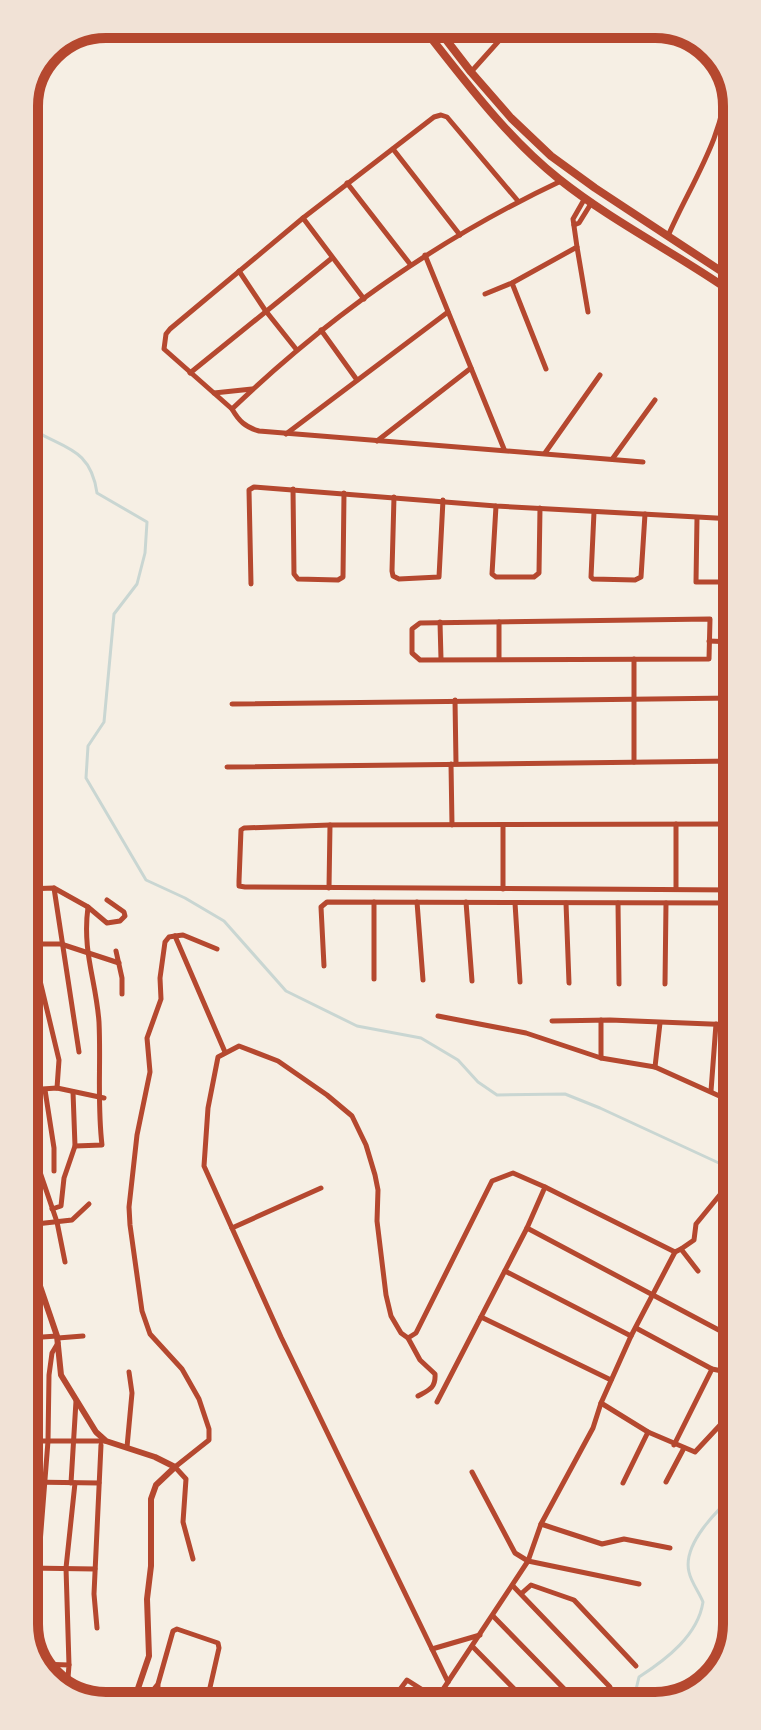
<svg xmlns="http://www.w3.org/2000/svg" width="761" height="1730" font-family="'IBM Plex Sans',sans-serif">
	<rect width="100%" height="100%" fill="#f6efe4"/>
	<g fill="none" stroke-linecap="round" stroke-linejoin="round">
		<g stroke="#c9d6d2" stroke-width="3">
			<path d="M25 424C57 449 90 443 97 493L147 522 145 553 137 584 114 614 104 722 88 746 86 778 146 880 185 898 224 921 286 991 357 1026 421 1038 458 1060 478 1082 497 1095 565 1094 600 1108 721 1164 736 1187"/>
			<path d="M633 1702 639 1677C667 1659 698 1635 703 1602 699 1592 691 1582 689 1572 682 1544 718 1509 737 1493"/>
		</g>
		<g stroke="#b5482f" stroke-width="5">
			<polyline points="448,24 448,41"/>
			<polyline points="471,72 514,24"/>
			<polyline points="393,149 460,235"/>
			<polyline points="347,183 410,264"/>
			<path d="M518 201 447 117 441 115 434 117 303 218 170 329 166 334 164 349 232 409C239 421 245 427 259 431L643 462"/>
			<polyline points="303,218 364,299"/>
			<polyline points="574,225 579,223 592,202"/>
			<path d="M668 236C689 187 726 134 726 81"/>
			<polyline points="577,247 588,312"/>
			<polyline points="425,255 504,449"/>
			<polyline points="239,271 265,310 296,349"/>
			<polyline points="512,283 546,369"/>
			<polyline points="485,294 512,283 577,247 573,219 585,198"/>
			<polyline points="321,330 357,380"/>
			<polyline points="190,373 332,258"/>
			<polyline points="214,393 252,389"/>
			<path d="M232 409C329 316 440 238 561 181"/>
			<polyline points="286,434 448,312"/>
			<polyline points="377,441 471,368"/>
			<polyline points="545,453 600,375"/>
			<polyline points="613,458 655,400"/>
			<polyline points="293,489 294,574 298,579 338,580 343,577 344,493"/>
			<polyline points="394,497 392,571 393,576 399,579 439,577 443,500"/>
			<polyline points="496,506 492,574 496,577 534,577 539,573 540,508"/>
			<polyline points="594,512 591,577 593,579 635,580 641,577 645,514"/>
			<polyline points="697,518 696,582 734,582"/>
			<polyline points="251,584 249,490 254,487 496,506 734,519"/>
			<polygon points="710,619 709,659 420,660 412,653 412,629 420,623"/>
			<polyline points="440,622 441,659"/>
			<polyline points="709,641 734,642"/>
			<polyline points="499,659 499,622"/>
			<polyline points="455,700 456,763"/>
			<polyline points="232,704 734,698"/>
			<polyline points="634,762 634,659"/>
			<polyline points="451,764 452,825"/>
			<polyline points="227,767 734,761"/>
			<polyline points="735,824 330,825 244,828 241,830 239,881 239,886 245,887 735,890"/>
			<polyline points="54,888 79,1052"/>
			<polyline points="329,888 330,825"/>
			<polyline points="26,889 54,888 88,907 107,923 120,921 125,916 124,912 107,900"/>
			<polyline points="503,889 503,825"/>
			<polyline points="676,889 676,824"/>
			<polyline points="26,892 36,964 59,1060 57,1088"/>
			<polyline points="417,902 423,980"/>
			<polyline points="466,902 472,981"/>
			<polyline points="515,903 520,982"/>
			<polyline points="566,903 569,983"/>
			<polyline points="618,903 619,984"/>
			<polyline points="722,903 722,985"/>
			<polyline points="175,936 169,937 165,942 160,978 161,999 147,1038 150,1072 137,1135 129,1207 130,1225 142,1311 150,1334 182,1369 199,1399 209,1429 209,1440 175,1467 186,1479 183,1522 193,1559"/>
			<polyline points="175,936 225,1052"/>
			<polyline points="175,936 183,935 217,949"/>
			<polyline points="27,944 61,944 119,963"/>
			<polyline points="116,951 122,978 122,994"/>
			<polyline points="324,966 321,907 327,902 735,903"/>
			<polyline points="374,979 374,902"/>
			<polyline points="665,984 666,903"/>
			<polyline points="438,1016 526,1033 601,1058 655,1067 735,1103"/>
			<polyline points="601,1020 601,1058"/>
			<polyline points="552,1021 610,1020 735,1025"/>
			<polyline points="27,1038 39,1089"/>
			<polyline points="655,1067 660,1023"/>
			<polyline points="27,1090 57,1088 104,1098"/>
			<polyline points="45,1090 54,1148 54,1171"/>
			<polyline points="711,1091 716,1024"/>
			<polyline points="27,1134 57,1222 65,1262"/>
			<path d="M75 1146 102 1145C97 1103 101 1064 99 1022 96 980 82 952 88 907"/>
			<polyline points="545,1187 675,1252 681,1249 698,1271"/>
			<polyline points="52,1209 61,1206 64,1178 75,1146 73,1092"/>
			<polyline points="27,1225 72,1220 89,1204"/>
			<polyline points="232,1228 321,1188"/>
			<polyline points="527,1228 730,1336"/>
			<polyline points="681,1249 694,1240 696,1224 723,1191"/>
			<polyline points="505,1271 631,1336"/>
			<polyline points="28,1300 44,1298"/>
			<polyline points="481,1317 611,1380"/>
			<polyline points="636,1328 712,1369 727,1372 736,1366"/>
			<polyline points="28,1338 57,1336"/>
			<polyline points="58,1338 83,1336"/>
			<polyline points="408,1338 416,1333 492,1181 513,1173 545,1187 527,1228 437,1402"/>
			<path d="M418 1396C429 1390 436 1388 435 1374L420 1360 408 1338 401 1333 391 1316 386 1295 377 1221 378 1190 375 1175 366 1145 352 1116 327 1095 278 1061 239 1046 218 1057 208 1108 204 1166 281 1337 448 1682"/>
			<polyline points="601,1403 648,1432 695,1452 736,1408"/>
			<polyline points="28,1441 106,1441"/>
			<polyline points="674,1445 712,1369"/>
			<polyline points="127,1447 132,1393 129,1372"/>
			<polyline points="472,1472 515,1553 528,1561 639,1584"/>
			<polyline points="28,1482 99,1483"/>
			<polyline points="666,1482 684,1448"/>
			<polyline points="71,1483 76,1401"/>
			<polyline points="623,1483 648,1432"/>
			<polyline points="541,1524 602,1544 624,1539 670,1548"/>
			<polyline points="28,1568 95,1569"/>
			<polyline points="513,1586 610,1687"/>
			<polyline points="522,1593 531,1585 574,1600 636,1666"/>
			<polyline points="493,1616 577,1702"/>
			<polyline points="97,1628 94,1594 101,1445"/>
			<polyline points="472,1646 528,1703"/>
			<polyline points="432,1649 480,1635"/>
			<polyline points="35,1659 40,1664 69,1665 68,1678 64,1692"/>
			<polyline points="69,1665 66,1568 75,1483"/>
			<polyline points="40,1666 38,1569 48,1441 49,1375 52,1353 58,1343"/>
			<polyline points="434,1703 528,1561 541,1524 593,1428 601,1403 631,1336 675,1252"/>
			<polyline points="389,1704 407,1680 437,1699"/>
			<polyline points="141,1705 158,1684 173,1631 177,1629 218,1643 219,1648 206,1705"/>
			<polyline points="157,1705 158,1686"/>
		</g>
		<polyline stroke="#b5482f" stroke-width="6" points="27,1248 57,1336 61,1375 96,1432 106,1441 155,1457 175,1467 156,1485 151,1499 151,1566 147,1599 149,1656 132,1706"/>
		<g stroke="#b5482f" stroke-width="8">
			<path d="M420 24C463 78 505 136 559 179 613 222 676 253 733 293"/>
			<polyline points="434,24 471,72 511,118 551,156 595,188 733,279"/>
		</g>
	</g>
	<path d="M0 0H761V1730H0ZM106 38H655A68 68 0 0 1 723 106V1624A68 68 0 0 1 655 1692H106A68 68 0 0 1 38 1624V106A68 68 0 0 1 106 38Z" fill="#f1e2d6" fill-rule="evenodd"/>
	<path fill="none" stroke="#b5482f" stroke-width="10" d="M106 38H655A68 68 0 0 1 723 106V1624A68 68 0 0 1 655 1692H106A68 68 0 0 1 38 1624V106A68 68 0 0 1 106 38Z"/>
</svg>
